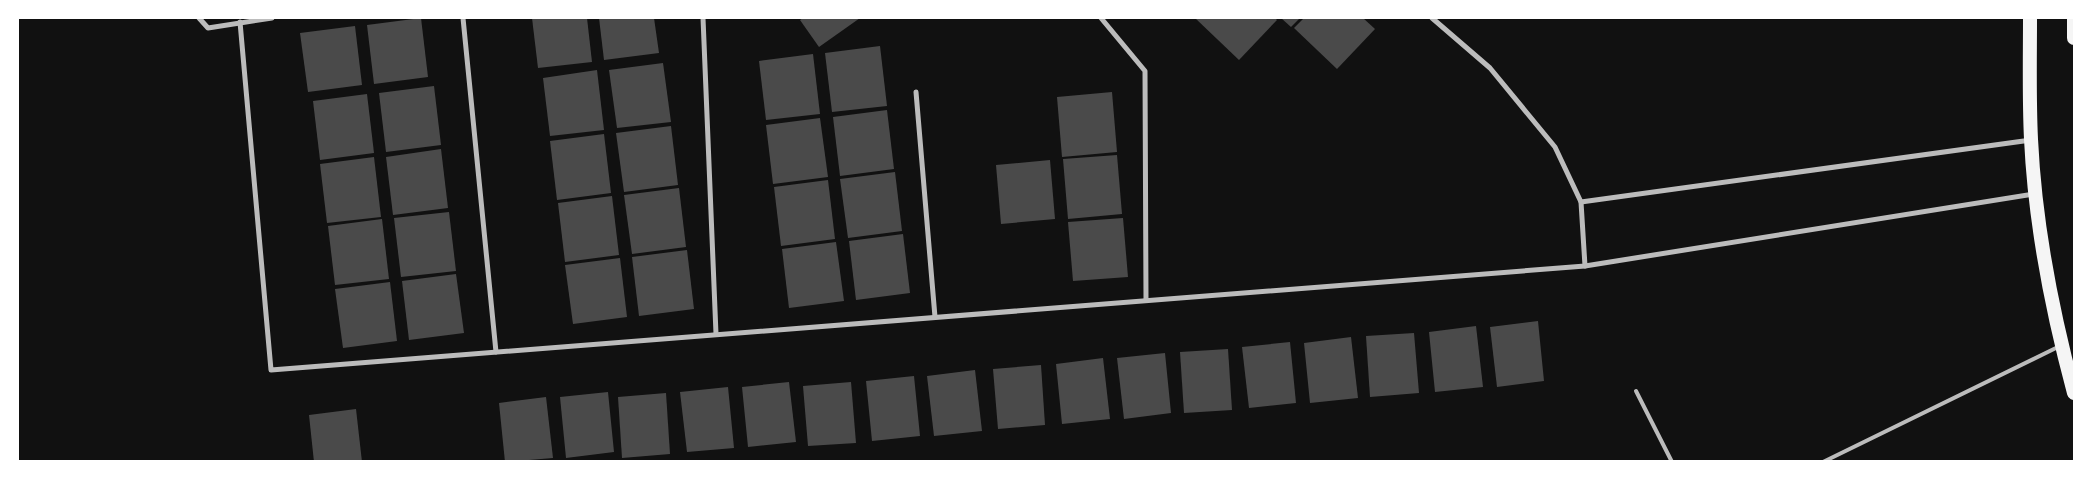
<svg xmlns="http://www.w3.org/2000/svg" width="2092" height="479" font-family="Merriweather,serif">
	<rect width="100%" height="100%" fill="#111"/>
	<g fill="#4a4a4a">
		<polygon points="421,18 428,77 374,84 367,25"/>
		<polygon points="532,18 587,18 592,62 538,68"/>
		<polygon points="599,18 654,18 659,53 604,60"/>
		<polygon points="803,18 860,18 819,47 800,20"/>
		<polygon points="1195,18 1275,18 1277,20 1239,60"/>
		<polygon points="1281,18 1300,18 1291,27"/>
		<polygon points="1304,18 1363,18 1375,29 1337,69 1294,28"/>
		<polygon points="355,26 362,85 308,92 300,33"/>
		<polygon points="880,46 887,106 832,112 825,53"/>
		<polygon points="813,54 820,114 766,120 759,61"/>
		<polygon points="663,63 671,122 617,128 609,70"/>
		<polygon points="597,70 604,130 550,136 543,78"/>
		<polygon points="434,86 441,145 386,152 379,93"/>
		<polygon points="1112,92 1117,152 1062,157 1057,97"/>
		<polygon points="367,94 374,153 320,160 313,101"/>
		<polygon points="887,110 894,169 840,176 833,117"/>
		<polygon points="820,118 828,177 773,184 766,125"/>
		<polygon points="671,126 678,185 624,192 616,133"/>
		<polygon points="604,134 611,193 557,200 550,141"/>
		<polygon points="441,149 448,208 393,215 386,157"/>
		<polygon points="1117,155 1122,214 1068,219 1063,159"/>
		<polygon points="374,157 381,217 327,223 320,164"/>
		<polygon points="1050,160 1055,219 1001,224 996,165"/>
		<polygon points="895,172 902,231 848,238 840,179"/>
		<polygon points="828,180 835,239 781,246 774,187"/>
		<polygon points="679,188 686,247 632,254 624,195"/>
		<polygon points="612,196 619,255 565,262 558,203"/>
		<polygon points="449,212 456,271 401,277 394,218"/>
		<polygon points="1123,218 1128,277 1073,281 1068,222"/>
		<polygon points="382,219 389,279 335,285 328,226"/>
		<polygon points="903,234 910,293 856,300 849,241"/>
		<polygon points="836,242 844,301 789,308 782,249"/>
		<polygon points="687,250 694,309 639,316 632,257"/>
		<polygon points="620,258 627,317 573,324 565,265"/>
		<polygon points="456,274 464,333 409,340 402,281"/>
		<polygon points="390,282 397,341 343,348 335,289"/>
		<polygon points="1538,321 1544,381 1497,387 1490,327"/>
		<polygon points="1476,326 1483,387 1435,392 1429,332"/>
		<polygon points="1414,333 1419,393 1370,397 1366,336"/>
		<polygon points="1351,337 1358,398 1310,403 1304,343"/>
		<polygon points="1290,342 1296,403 1249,408 1242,347"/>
		<polygon points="1228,349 1232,410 1184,413 1180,352"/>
		<polygon points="1165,353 1171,413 1124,419 1117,358"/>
		<polygon points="1103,358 1110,419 1062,424 1056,364"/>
		<polygon points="1041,365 1045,425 998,429 993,369"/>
		<polygon points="975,370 982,431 934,436 927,376"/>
		<polygon points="914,376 920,436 872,441 866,381"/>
		<polygon points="789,382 796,442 748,447 742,387"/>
		<polygon points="851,382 856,443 808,446 803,386"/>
		<polygon points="728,387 734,448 687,452 680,392"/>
		<polygon points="608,392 614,452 566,458 560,397"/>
		<polygon points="666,393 670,454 622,458 618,397"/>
		<polygon points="546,397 553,458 505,462 499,403"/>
		<polygon points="356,409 362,462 314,462 309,415"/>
	</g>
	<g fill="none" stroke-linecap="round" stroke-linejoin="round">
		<g stroke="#bcbcbc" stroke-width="4">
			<polyline points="1636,391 1672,462"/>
			<polyline points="1823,462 2060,346"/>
		</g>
		<g stroke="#bcbcbc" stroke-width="5">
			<polyline points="199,18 208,28 272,18"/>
			<polyline points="463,18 496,352"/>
			<polyline points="703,18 716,334"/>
			<polyline points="1101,18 1145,71 1146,300"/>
			<polyline points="1432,18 1490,68 1555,147 1581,202 1585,266"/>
			<polyline points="240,22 271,370 1585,266 2034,194"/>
			<polyline points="916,92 935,317"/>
			<polyline points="1581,202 2031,140"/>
		</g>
		<g stroke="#f5f5f5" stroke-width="14">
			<path d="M2030 18C2030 58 2029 99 2031 139 2035 224 2052 311 2074 393"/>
			<polyline points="2074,18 2074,38"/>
		</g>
	</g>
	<rect width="2092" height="479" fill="none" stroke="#ffffff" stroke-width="38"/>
</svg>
